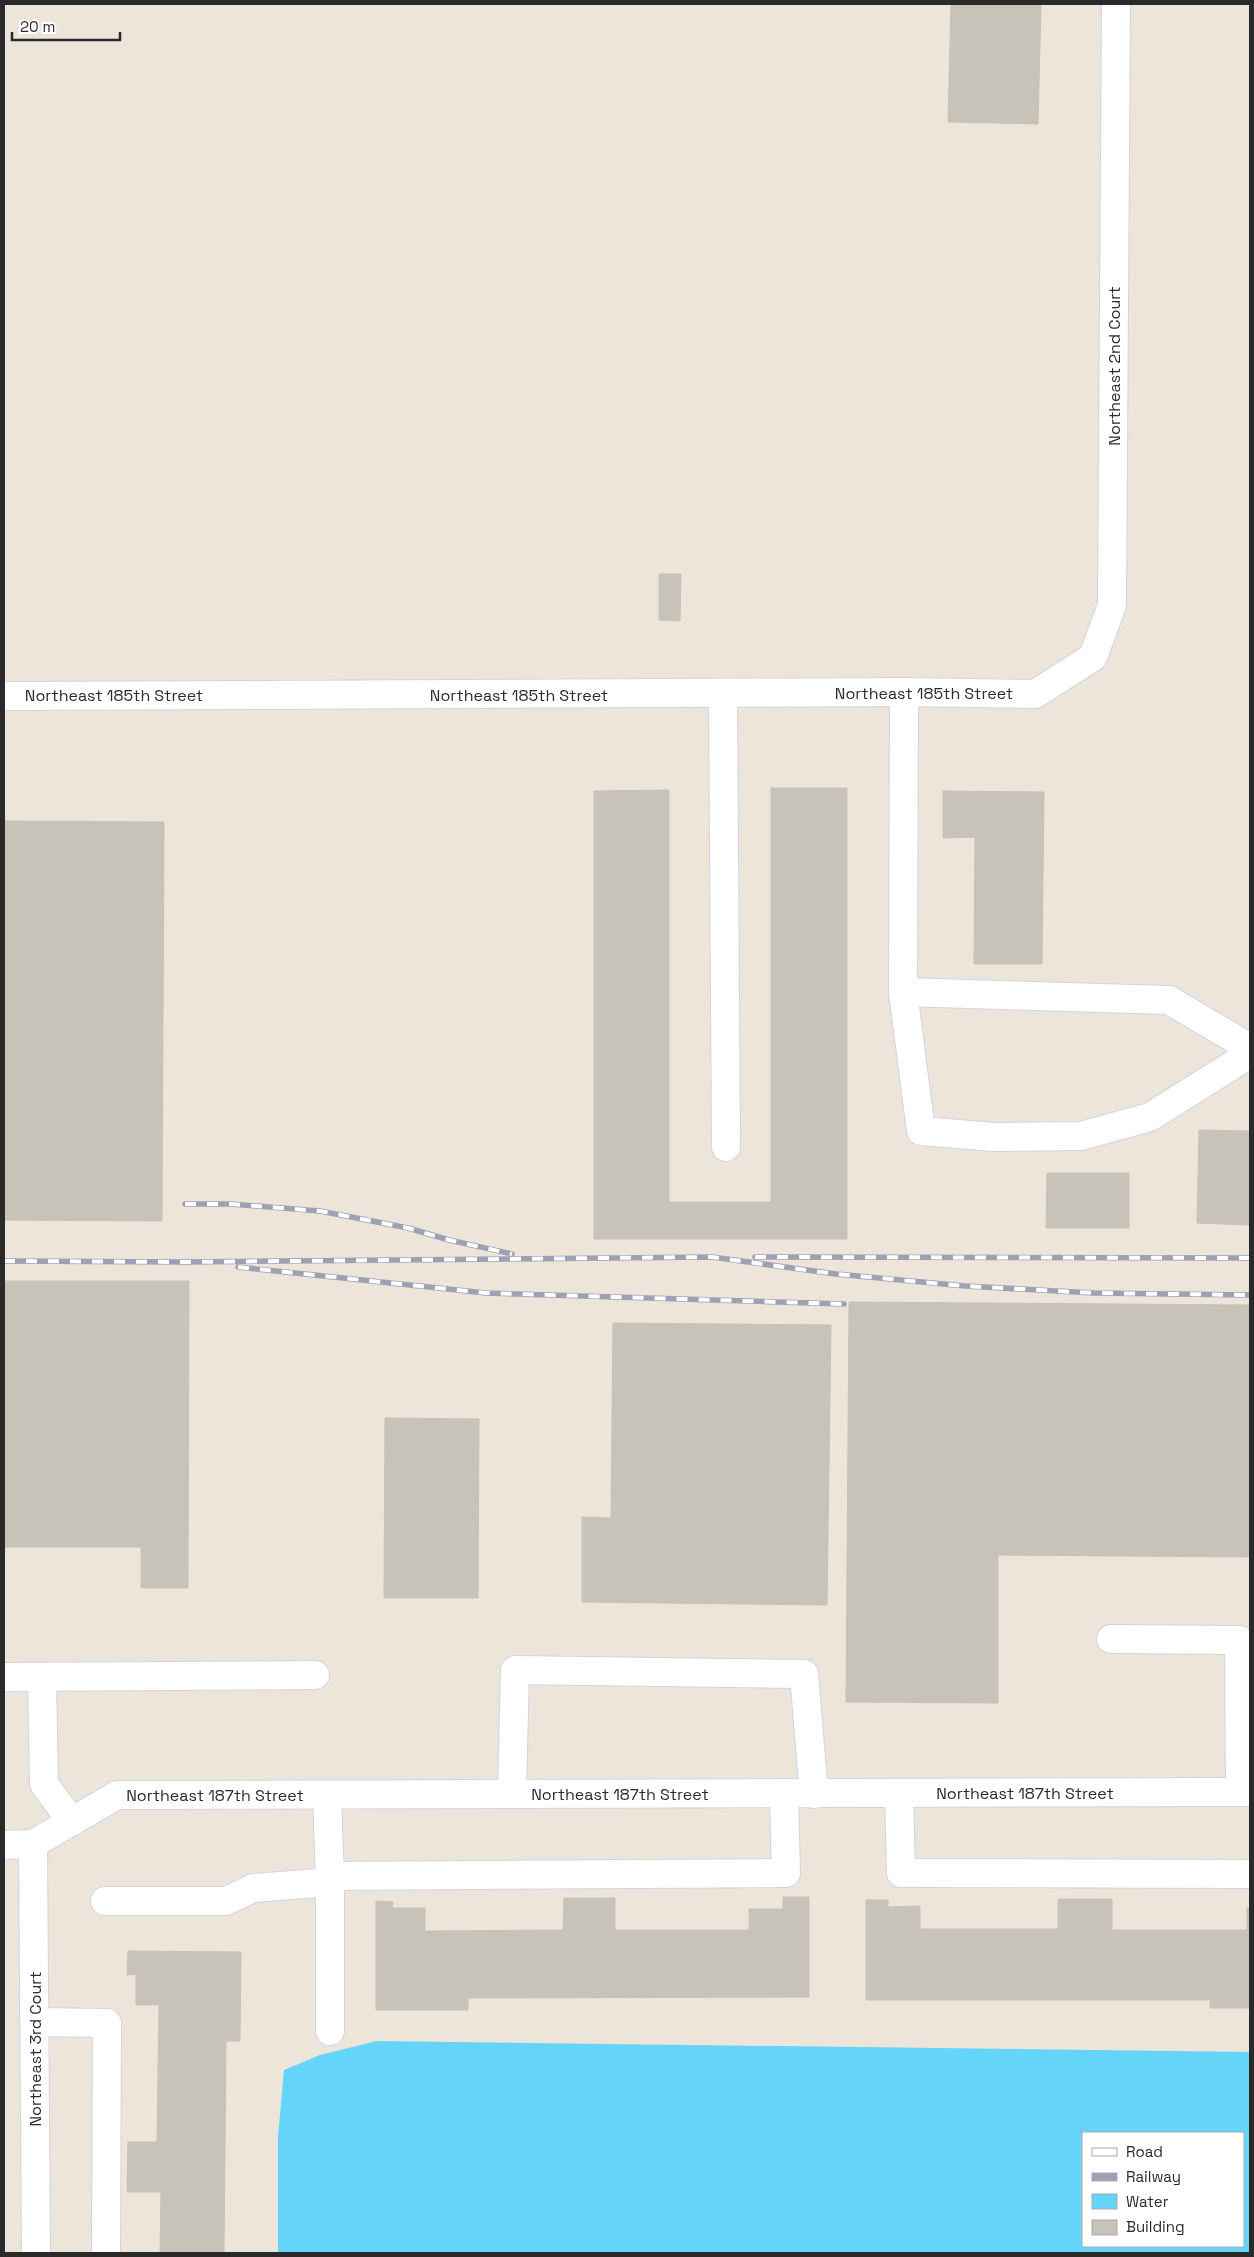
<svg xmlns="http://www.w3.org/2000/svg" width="1254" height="2257" font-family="'Space Grotesk',sans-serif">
	<rect width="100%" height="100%" fill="#ede5da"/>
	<path fill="#64d4f9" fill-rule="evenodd" d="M377 2041 1250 2052V2253H278V2137L284 2070 320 2055ZM1083 2133H1243V2246H1083Z"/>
	<g fill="#c8c3b9" stroke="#c9c1b4">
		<polygon points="951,4 1041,4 1038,124 948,122"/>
		<polygon points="659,574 681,574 680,621 659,620"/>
		<polygon points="771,788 847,788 847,1239 594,1239 594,791 669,790 669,1202 771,1202"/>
		<polygon points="943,791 1044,792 1042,964 974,964 975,837 943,838"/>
		<polygon points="4,821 164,822 162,1221 4,1220"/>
		<polygon points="1199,1130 1250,1131 1249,1225 1197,1223"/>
		<polygon points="1047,1173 1129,1173 1129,1228 1046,1228"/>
		<polygon points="4,1281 189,1281 188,1588 141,1588 141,1547 4,1547"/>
		<polygon points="849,1302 1250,1305 1250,1557 998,1555 998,1703 846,1702"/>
		<polygon points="613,1323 831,1325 827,1605 582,1602 582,1517 611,1518"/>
		<polygon points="385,1418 479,1419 478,1598 384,1598"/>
		<polygon points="783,1897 809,1897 809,1997 468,1998 468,2010 376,2010 376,1901 393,1902 392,1908 425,1908 425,1931 563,1930 564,1898 615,1898 615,1930 749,1930 749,1909 783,1909"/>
		<polygon points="1058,1899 1112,1899 1112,1930 1247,1930 1247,1908 1250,1908 1250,2008 1210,2008 1210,2000 866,2000 866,1900 888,1900 888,1907 920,1906 920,1929 1058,1929"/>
		<polygon points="128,1951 241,1952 240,2041 226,2041 224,2253 160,2253 161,2192 127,2192 128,2142 157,2142 159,2005 136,2005 136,1974 127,1975"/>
	</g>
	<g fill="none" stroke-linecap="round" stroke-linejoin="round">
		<defs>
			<g id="minor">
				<polyline points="904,692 903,992 1169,1000 1250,1048"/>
				<polyline points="723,694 726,1147"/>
				<polyline points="4,696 904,692 1035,694 1093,657 1112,605 1116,4"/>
				<polyline points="903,992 921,1131 995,1137 1081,1136 1150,1117 1250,1054"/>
				<polyline points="1111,1639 1239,1640 1240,1792"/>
				<polyline points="4,1677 315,1675"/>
				<polyline points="42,1677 44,1784 72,1822"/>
				<polyline points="899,1793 901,1873 1250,1874"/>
				<polyline points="512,1794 515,1670 804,1674 814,1794"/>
				<polyline points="327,1795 330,1882 330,2031"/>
				<polyline points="33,1844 36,2253"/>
				<polyline points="4,1845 33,1844 117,1795 1250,1792"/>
				<polyline points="330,1876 786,1873 784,1793"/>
				<polyline points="105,1901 226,1901 253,1888 330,1882"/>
				<polyline points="35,2022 107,2023 106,2253"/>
			</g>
		</defs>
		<use href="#minor" stroke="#d0d4e4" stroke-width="30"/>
		<use href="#minor" stroke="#fff" stroke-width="28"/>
		<defs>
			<g id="rail">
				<polyline points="185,1204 230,1204 320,1211 408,1228 449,1240 512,1254"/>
				<polyline points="755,1257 1250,1258"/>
				<polyline points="4,1261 185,1262 712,1257 836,1274 965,1286 1094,1293 1250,1295"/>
				<polyline points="238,1267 486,1293 844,1304"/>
			</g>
		</defs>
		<use href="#rail" stroke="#9da1b6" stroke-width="5.5"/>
		<use href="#rail" stroke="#fff" stroke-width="4" stroke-dasharray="11" stroke-linecap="butt"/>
	</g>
	<g text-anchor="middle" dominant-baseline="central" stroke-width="4" stroke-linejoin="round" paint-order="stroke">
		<g font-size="16" fill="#2a2a2a" stroke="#fff">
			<text transform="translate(1114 366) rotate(-90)">Northeast 2nd Court</text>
			<text x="924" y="693">Northeast 185th Street</text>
			<text x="114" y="695">Northeast 185th Street</text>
			<text x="519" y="695">Northeast 185th Street</text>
			<text x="1025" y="1793">Northeast 187th Street</text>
			<text x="620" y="1794">Northeast 187th Street</text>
			<text x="215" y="1795">Northeast 187th Street</text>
			<text transform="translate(35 2049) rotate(-90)">Northeast 3rd Court</text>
		</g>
	</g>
	<rect width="1254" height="2257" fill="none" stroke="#2a2a2a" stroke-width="10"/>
	<rect x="1082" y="2132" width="162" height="115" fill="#ffffff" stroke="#aaaaaa"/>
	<rect x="1092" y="2148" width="25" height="8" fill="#ffffff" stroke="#aaaaaa"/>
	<text x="1126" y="2157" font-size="15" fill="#2a2a2a">Road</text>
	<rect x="1092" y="2173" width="25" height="8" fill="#9da1b6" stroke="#aaaaaa"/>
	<text x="1126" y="2182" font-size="15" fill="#2a2a2a">Railway</text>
	<rect x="1092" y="2194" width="25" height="15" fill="#64d4f9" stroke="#aaaaaa"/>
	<text x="1126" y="2207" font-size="15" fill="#2a2a2a">Water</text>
	<rect x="1092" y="2220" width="25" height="15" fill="#c8c3b9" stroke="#aaaaaa"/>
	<text x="1126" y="2232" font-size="15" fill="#2a2a2a">Building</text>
	<path d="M12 32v8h108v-8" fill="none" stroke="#2a2a2a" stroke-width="2.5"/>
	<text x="20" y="32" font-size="15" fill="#2a2a2a" stroke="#ffffff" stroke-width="4" paint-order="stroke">20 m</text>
</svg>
